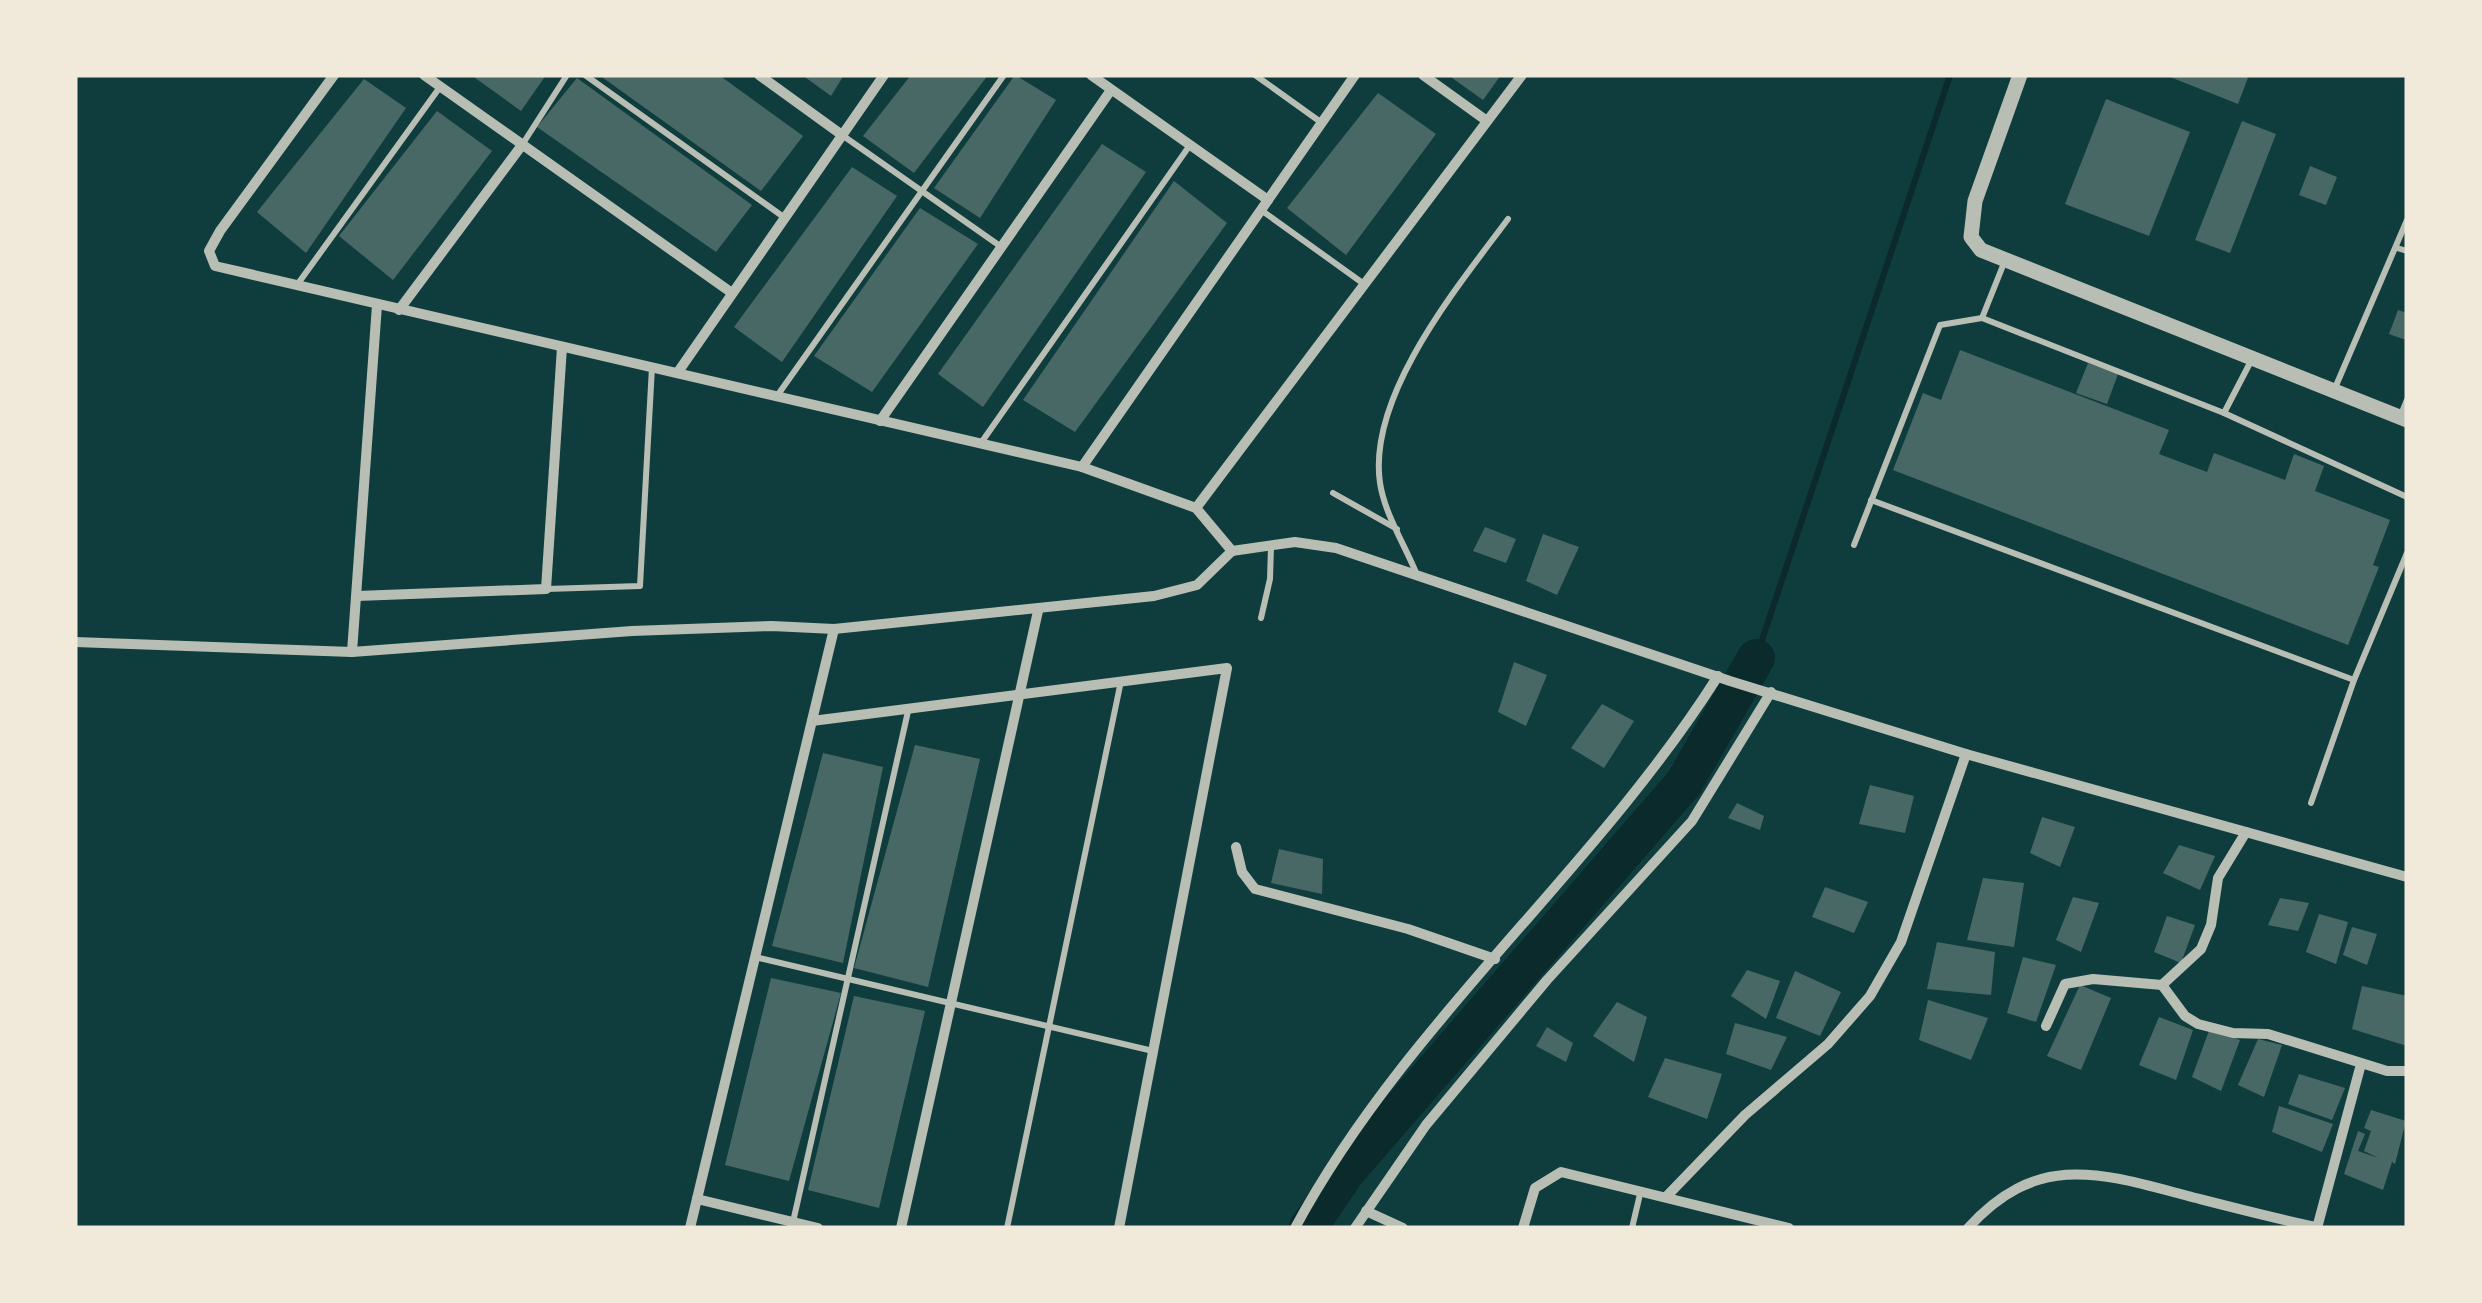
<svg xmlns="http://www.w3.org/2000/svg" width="2482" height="1303" font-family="'Noto Sans',sans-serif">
	<rect width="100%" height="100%" fill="#0f3d3e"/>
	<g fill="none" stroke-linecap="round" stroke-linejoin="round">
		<polyline stroke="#0a2a2b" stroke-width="6" points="1756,658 1950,75"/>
		<polyline stroke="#0a2a2b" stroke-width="38" points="1308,1228 1346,1172 1684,783 1756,658"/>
	</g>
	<g fill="#486865">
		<polygon points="471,75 546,75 521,111"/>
		<polygon points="599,75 719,75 803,136 761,191"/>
		<polygon points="802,75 844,75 831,96"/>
		<polygon points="911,75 988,75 914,173 863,136"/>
		<polygon points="1015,75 1056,100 980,218 934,188"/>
		<polygon points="1448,75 1501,75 1483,100"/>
		<polygon points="2165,75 2249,75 2238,104"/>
		<polygon points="577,78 752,205 716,252 537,127"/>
		<polygon points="364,79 406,108 306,253 257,212"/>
		<polygon points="1378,93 1436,134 1346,255 1287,208"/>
		<polygon points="2106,99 2190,132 2149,236 2065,204"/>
		<polygon points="437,111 492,151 393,280 339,236"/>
		<polygon points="2242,121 2276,134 2230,253 2195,240"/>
		<polygon points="1102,144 1146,172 983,407 938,374"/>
		<polygon points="2310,166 2337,177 2326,205 2299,195"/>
		<polygon points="852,167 897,196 782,362 734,327"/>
		<polygon points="1174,181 1227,223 1075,432 1023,400"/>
		<polygon points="920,208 978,244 872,392 814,356"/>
		<polygon points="2398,310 2407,313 2406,340 2389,334"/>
		<polygon points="1960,350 2169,430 2159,454 2207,472 2214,453 2285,480 2294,454 2324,466 2315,491 2390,520 2373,565 2379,567 2348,645 1893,470 1923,393 1941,400"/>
		<polygon points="2088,363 2118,374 2107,404 2076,393"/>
		<polygon points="1485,527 1516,539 1506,563 1473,551"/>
		<polygon points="1543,534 1579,547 1557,595 1526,581"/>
		<polygon points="1514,662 1547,675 1526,726 1498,712"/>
		<polygon points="1602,704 1634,721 1604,768 1571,748"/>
		<polygon points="915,745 980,759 928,987 854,968"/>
		<polygon points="823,753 883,767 843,963 772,946"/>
		<polygon points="1870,785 1914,796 1905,833 1859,824"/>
		<polygon points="1737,803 1764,816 1760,830 1728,818"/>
		<polygon points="2042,817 2075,827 2060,867 2030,853"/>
		<polygon points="2179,845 2215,856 2200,890 2163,873"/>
		<polygon points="1279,849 1323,859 1322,894 1271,883"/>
		<polygon points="1983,878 2024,883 2014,947 1967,940"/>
		<polygon points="1825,887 1868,902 1854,933 1812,917"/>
		<polygon points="2073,897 2099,903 2081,952 2056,940"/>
		<polygon points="2280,898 2309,903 2298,931 2268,925"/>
		<polygon points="2319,914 2348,922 2336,964 2306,952"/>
		<polygon points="2167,916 2195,925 2181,963 2154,952"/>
		<polygon points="2352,927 2377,934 2367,965 2343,955"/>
		<polygon points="1937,942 1995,952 1991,995 1927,989"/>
		<polygon points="2023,957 2056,965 2036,1022 2007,1013"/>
		<polygon points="1747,970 1780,981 1766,1019 1731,996"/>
		<polygon points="1795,971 1841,992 1820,1036 1776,1018"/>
		<polygon points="771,978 841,993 789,1181 725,1165"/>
		<polygon points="2080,985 2111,998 2081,1070 2047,1056"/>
		<polygon points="2362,986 2407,996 2407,1046 2352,1029"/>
		<polygon points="854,996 925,1011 879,1208 808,1190"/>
		<polygon points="1928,1000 1988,1018 1971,1060 1919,1040"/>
		<polygon points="1617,1002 1647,1017 1634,1062 1593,1036"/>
		<polygon points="2159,1017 2193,1030 2176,1080 2139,1065"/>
		<polygon points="1735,1023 1787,1037 1771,1070 1726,1054"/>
		<polygon points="1547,1027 1573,1043 1566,1062 1536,1046"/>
		<polygon points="2210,1028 2240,1040 2221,1091 2192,1077"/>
		<polygon points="2258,1039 2282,1045 2264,1097 2238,1085"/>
		<polygon points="1665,1058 1722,1074 1707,1119 1648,1097"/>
		<polygon points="2299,1074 2345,1088 2332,1120 2288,1104"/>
		<polygon points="2279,1106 2333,1124 2322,1152 2272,1132"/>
		<polygon points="2371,1110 2406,1121 2395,1164 2392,1162 2383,1190 2344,1174 2358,1131 2365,1134 2358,1151 2378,1158 2364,1151 2371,1131 2364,1128"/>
	</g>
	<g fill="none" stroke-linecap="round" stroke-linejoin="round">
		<g stroke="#b8beb3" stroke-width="6">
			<polyline points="585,75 785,218"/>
			<polyline points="1255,75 1322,123"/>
			<polyline points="842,135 1000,246"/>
			<polyline points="522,145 567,75"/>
			<polyline points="1261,210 1364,284"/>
			<polyline points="2397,248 2407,251"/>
			<polyline points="2004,263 1982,318 2224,413 2407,497"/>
			<polyline points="297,285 440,87"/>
			<polyline points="2335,388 2407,220"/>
			<polyline points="777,396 1004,75"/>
			<polyline points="2224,413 2251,361"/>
			<polyline points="2400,417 2407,400"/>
			<polyline points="981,443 1190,145"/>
			<polyline points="1333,493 1397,529"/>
			<polyline points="1871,500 2354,680"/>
			<polyline points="1854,545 1940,325 1982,318"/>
			<path d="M1417 575C1405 545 1385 515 1380 483 1367 395 1459 285 1508 219"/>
			<polyline points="547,589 640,586 652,367"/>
			<polyline points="1261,618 1270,579 1271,546"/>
			<polyline points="2311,803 2354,680 2407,553"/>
			<polyline points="755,957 1153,1051"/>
			<polyline points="793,1222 909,707"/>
			<polyline points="1007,1228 1121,681"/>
			<polyline points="1632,1228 1641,1190"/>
		</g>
		<g stroke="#b8beb3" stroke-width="10">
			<polyline points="334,75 220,231 209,251 215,266 1082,467 1196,508 1232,551"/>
			<polyline points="424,75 732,293"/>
			<polyline points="759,75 842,135"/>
			<polyline points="1091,75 1268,200"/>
			<polyline points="1423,75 1487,121"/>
			<polyline points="399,310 522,145"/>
			<polyline points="678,372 884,75"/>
			<polyline points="880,421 1111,90"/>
			<polyline points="1082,467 1355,75"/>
			<polyline points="1196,508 1522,75"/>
			<polyline points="1232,551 1295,542 1336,548 1730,681 1966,754 2407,877"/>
			<polyline points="357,596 546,589 562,347"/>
			<polyline points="75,642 352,652 632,631 772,626 834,629 1154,596 1197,585 1232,551"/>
			<polyline points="352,652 377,305"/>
			<polyline points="812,721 1227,668 1119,1228"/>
			<polyline points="1236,847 1242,872 1255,889 1408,929 1495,959"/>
			<polyline points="2162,985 2185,1016 2198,1024 2233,1033 2268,1034 2387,1071 2407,1071"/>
			<polyline points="2046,1026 2065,984 2093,979 2162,985 2201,949 2211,925 2218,878 2246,832"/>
			<polyline points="1666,1197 1745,1115 1828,1044 1870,996 1901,942 1966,754"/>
			<polyline points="697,1199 818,1228"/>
			<polyline points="1366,1211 1403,1228"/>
			<polyline points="690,1228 834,629"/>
			<polyline points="901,1228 1038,611"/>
			<path d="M1295 1228C1405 1023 1594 872 1718 676"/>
			<polyline points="1355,1228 1426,1125 1547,980 1692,821 1771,692"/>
			<polyline points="1523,1228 1535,1188 1561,1172 1789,1228"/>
			<path d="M1968 1228C2038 1151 2101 1173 2188 1196 2231 1207 2273 1218 2316 1227"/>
			<polyline points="2317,1228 2361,1064"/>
		</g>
		<polyline stroke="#b8beb3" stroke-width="15" points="2020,75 1975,201 1971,237 1981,250 2407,420"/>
	</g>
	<rect width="2482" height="1303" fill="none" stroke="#f1e9da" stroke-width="155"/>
</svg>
